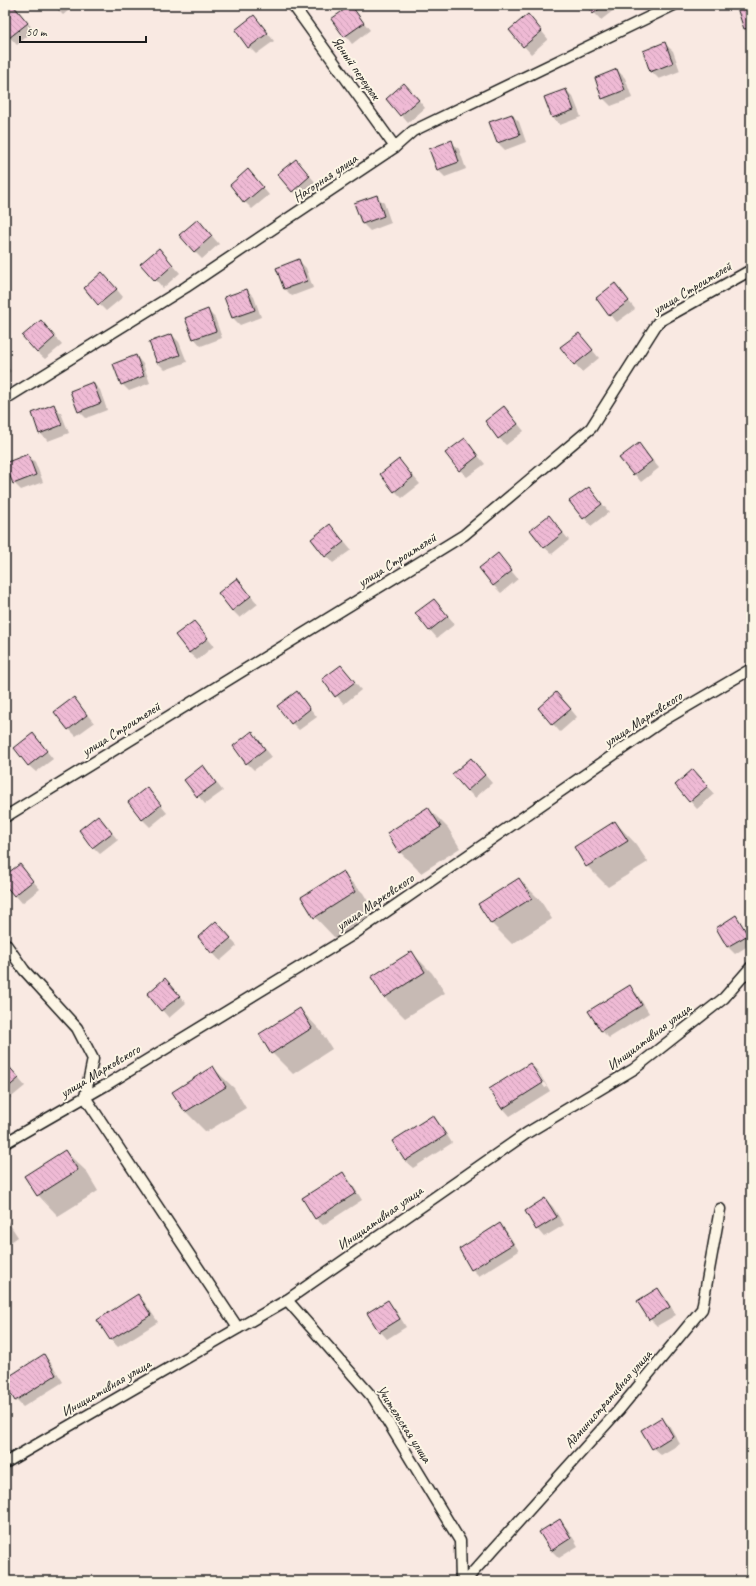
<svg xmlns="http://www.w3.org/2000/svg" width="756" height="1586" font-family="Caveat,sans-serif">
	<defs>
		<pattern id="building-back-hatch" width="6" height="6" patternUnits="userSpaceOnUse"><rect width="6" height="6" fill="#efbad5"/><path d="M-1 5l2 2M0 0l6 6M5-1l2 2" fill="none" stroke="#cc9fb6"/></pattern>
	</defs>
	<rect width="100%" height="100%" fill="#f9e9e2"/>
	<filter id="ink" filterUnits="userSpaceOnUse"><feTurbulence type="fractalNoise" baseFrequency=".025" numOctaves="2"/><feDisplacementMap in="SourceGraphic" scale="8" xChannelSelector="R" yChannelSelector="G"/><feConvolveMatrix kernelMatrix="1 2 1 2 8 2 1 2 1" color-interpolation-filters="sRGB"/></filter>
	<g filter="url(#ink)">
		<g fill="#0003" fill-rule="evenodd">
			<polygon points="53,5 75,5 63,15"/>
			<polygon points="587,5 618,5 619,6 601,20"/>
			<polygon points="748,5 751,5 751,35 745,29 738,9"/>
			<polygon points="350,6 370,30 352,44 333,19"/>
			<polygon points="5,13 20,14 34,30 17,45 5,32"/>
			<polygon points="254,16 274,41 256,54 249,47"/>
			<polygon points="535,23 548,39 531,54 510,30"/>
			<polygon points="665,44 673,51 680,71 659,79 651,71"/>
			<polygon points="617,70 625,78 632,98 611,106 603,98"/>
			<polygon points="566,90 573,97 581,117 560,125 553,118 545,98"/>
			<polygon points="412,92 425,108 408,123 387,99"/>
			<polygon points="512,115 519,122 526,142 505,150 498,143"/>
			<polygon points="451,142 459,149 466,169 445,177 438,170"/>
			<polygon points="296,160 317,184 300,198 293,191"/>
			<polygon points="255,178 269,195 252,209 245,202"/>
			<polygon points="376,196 384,203 391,223 370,231 363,224 355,204"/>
			<polygon points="205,228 219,244 202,259 194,251"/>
			<polygon points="166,257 180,273 163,288 142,264"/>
			<polygon points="299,261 306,268 313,288 292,296 285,289"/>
			<polygon points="109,280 123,297 106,311 99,304"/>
			<polygon points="615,284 635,309 617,322 610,315"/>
			<polygon points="247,290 254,297 261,317 240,325 233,318 226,298"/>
			<polygon points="208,311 215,318 222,338 201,346 194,338"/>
			<polygon points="48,329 62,345 45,359 37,352"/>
			<polygon points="579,334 599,358 582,372 562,348"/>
			<polygon points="172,335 179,342 187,362 165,370 158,363 151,343"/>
			<polygon points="136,356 143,364 150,383 129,391 122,384"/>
			<polygon points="5,364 11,371 5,376"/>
			<polygon points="93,383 100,390 107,410 86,418 79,411"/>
			<polygon points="54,406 61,413 69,433 48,441 40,433"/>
			<polygon points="504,407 524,431 506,445 499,438"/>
			<polygon points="464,439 485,464 467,477 460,470"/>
			<polygon points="639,444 659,468 641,482 621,458"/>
			<polygon points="28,455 35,462 43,482 21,490 14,483"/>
			<polygon points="399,460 420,484 402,498 395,491"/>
			<polygon points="589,488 609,512 591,526 571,502"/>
			<polygon points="549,516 569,540 552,554 544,547"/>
			<polygon points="330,525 351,550 333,563 326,556"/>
			<polygon points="498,555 518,579 501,593 493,585"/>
			<polygon points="237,580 258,604 240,618 233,611"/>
			<polygon points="434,600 455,624 437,638 416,614"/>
			<polygon points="194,622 214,646 197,660 189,653"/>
			<polygon points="341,666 361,690 344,704 323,680"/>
			<polygon points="297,692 317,717 299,730 292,723"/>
			<polygon points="74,698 94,723 76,736 69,729"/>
			<polygon points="564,701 577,717 560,732 539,708"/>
			<polygon points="252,732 272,757 254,770 247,763"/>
			<polygon points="33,734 53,759 36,772 28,765"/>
			<polygon points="203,766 223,791 205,804 185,780"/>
			<polygon points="478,767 492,783 475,798 467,790"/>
			<polygon points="700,778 714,794 697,809 690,801"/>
			<polygon points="147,789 167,813 150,827 142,819"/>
			<polygon points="428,808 448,828 460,848 421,873 400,852"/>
			<polygon points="98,816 118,840 100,854 93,847"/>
			<polygon points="615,822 635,843 648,862 608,887 587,866"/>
			<polygon points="19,865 40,889 22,903 5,883 5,876"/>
			<polygon points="342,873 363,893 375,913 335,938 315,917"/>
			<polygon points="519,879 540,900 552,919 512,944 492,924 479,904"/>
			<polygon points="736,917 751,936 751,944 735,954 728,947 717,928"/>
			<polygon points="223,930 237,946 220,961 213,953"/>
			<polygon points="412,953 432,973 445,993 405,1018 384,997"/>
			<polygon points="165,980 186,1003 169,1018 148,994"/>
			<polygon points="629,986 637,994 649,1013 609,1038 602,1031 590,1011"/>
			<polygon points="300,1009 320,1030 332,1049 293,1074 272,1053 260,1034"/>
			<polygon points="5,1063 25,1086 8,1100 5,1097"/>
			<path d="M530 1064 538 1071 550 1091 510 1116 503 1108ZM534 1071H537L547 1087 545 1088Z"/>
			<polygon points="213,1068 234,1088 246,1108 206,1132 186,1112 173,1093"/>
			<polygon points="433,1116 440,1124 452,1143 413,1168 405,1161 393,1142"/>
			<polygon points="65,1151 86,1171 98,1191 58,1216 38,1195"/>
			<polygon points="343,1174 350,1181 362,1200 323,1225 315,1218"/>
			<polygon points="545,1199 553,1207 564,1225 544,1237 537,1229 526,1211"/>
			<polygon points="5,1217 18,1237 5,1246"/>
			<polygon points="500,1225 507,1232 519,1251 479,1276 472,1269"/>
			<polygon points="658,1289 665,1297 676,1315 657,1326 650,1319"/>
			<polygon points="138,1296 145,1303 158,1322 118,1347 111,1340 99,1321"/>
			<polygon points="388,1301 395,1309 406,1327 387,1339 380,1331"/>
			<polygon points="44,1356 51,1363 63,1382 23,1407 16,1400 5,1380"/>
			<polygon points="661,1418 669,1425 680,1444 661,1455 653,1448"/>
			<polygon points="559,1520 567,1528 578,1546 559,1558 551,1550"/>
		</g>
		<g fill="url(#building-back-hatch)" stroke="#1c1c1c">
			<polygon points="13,5 28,23 9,38 5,34 5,12"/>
			<polygon points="351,5 364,23 344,37 331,19"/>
			<polygon points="586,5 604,5 593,14"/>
			<polygon points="745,5 751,5 751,27 744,29 737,8"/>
			<polygon points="528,14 542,31 523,47 509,30"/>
			<polygon points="254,15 268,33 248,48 235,30"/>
			<polygon points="665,42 673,63 650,72 643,51"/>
			<polygon points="617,69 625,90 602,99 595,78"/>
			<polygon points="404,83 419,100 400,116 386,99"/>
			<polygon points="566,89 574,110 552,118 544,97"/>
			<polygon points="512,114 520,135 497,143 489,122"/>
			<polygon points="452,140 459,162 437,170 429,149"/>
			<polygon points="296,159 310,176 292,192 277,174"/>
			<polygon points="248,169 263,187 244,203 230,185"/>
			<polygon points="377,195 384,216 362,224 354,203"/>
			<polygon points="198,219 212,236 194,252 179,235"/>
			<polygon points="159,248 173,265 155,281 140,264"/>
			<polygon points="299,259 307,281 284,289 276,268"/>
			<polygon points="102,272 117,289 98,305 84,288"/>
			<polygon points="615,283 629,301 609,316 596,298"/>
			<polygon points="247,289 255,310 232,318 224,297"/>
			<polygon points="208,309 216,331 193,339 185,318"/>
			<polygon points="41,320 55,337 37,353 22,336"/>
			<polygon points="579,333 593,350 574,365 560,347"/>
			<polygon points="172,334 180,355 157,363 149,342"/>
			<polygon points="136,355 144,376 121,385 113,364"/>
			<polygon points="93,382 101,403 78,412 70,391"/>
			<polygon points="54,404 62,425 39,434 32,413"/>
			<polygon points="504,406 518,424 498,439 485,421"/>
			<polygon points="465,438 478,456 459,471 445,453"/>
			<polygon points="639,443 652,461 633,475 619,458"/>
			<polygon points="28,454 36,475 13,484 5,463"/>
			<polygon points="399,459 413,477 394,492 380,474"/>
			<polygon points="589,487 602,504 583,519 569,501"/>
			<polygon points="549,515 563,533 544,548 530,530"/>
			<polygon points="330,524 344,542 325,557 311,539"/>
			<polygon points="498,553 512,571 493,586 479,568"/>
			<polygon points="237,578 251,596 232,611 218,593"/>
			<polygon points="434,599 448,616 429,631 415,613"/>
			<polygon points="194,621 208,638 189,653 175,635"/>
			<polygon points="341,665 355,682 335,697 322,679"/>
			<polygon points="297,691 310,709 291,724 277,706"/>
			<polygon points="556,692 571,709 552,725 538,708"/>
			<polygon points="74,697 87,715 68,730 54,712"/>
			<polygon points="252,731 265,749 246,764 233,746"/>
			<polygon points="33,733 47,751 28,766 14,748"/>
			<polygon points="471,758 485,775 467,791 452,774"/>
			<polygon points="203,765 216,783 197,797 184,780"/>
			<polygon points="693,769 708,786 689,802 675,785"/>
			<polygon points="147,787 161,805 142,820 128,802"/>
			<polygon points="428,807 441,827 399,853 387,833"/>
			<polygon points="98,815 112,833 92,848 79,830"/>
			<polygon points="615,821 628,841 586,867 574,847"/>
			<polygon points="20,864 33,881 14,896 5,885 5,875"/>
			<polygon points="343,871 355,892 314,918 301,897"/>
			<polygon points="519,878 532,898 491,924 478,904"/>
			<polygon points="736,915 748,935 727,947 716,928"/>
			<polygon points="216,921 231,938 212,954 198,937"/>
			<polygon points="412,951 425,972 384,998 371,977"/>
			<polygon points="165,978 180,996 161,1011 147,994"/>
			<polygon points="630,985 642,1005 601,1031 588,1011"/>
			<polygon points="300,1008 312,1028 271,1054 259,1034"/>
			<polygon points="5,1062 19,1078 5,1090"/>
			<polygon points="530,1063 543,1083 502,1109 489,1089"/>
			<polygon points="213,1066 226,1087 185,1112 172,1092"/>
			<polygon points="433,1115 446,1135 405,1161 392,1141"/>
			<polygon points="65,1150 78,1170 37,1196 24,1176"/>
			<polygon points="343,1172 356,1193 315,1219 302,1198"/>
			<polygon points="545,1198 557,1217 536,1230 525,1211"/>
			<polygon points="500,1223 513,1244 471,1270 459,1249"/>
			<polygon points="658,1288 670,1307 649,1320 637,1301"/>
			<polygon points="138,1294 151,1315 110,1340 97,1320"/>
			<polygon points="388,1300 400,1319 379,1332 367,1313"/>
			<polygon points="44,1354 56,1375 15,1401 5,1384 5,1379"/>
			<polygon points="662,1417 673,1436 652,1449 641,1430"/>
			<polygon points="560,1519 571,1538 551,1551 539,1532"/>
		</g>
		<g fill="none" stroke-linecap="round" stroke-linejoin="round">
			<defs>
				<g id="lane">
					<polyline points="293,5 395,147"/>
					<polyline points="5,399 186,287 395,147 413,131 674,5"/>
					<polyline points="5,817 464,535 591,428 658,322 751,270"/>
					<polyline points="5,943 24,970 77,1028 93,1059 85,1097 238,1328"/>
					<polyline points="5,1143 106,1085 354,934 664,720 751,669"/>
					<polyline points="287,1300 374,1399 460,1541 461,1581"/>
					<polyline points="5,1463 287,1300 527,1133 634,1069 724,998 751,967"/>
					<polyline points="465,1581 618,1411 702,1309 720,1209"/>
				</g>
			</defs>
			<use href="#lane" stroke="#1c1c1c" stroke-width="13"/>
			<use href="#lane" stroke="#fcf5e5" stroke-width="10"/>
		</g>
	</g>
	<g text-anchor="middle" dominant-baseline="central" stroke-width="4" stroke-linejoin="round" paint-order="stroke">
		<g font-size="14" fill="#1c1c1c" stroke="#fcf5e5">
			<text transform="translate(356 68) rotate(55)">Ясный переулок</text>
			<text transform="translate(325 178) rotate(-34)">Нагорная улица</text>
			<text transform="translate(692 288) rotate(-31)">улица Строителей</text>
			<text transform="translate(397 560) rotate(-32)">улица Строителей</text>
			<text transform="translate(643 719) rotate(-33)">улица Марковского</text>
			<text transform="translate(121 729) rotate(-32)">улица Строителей</text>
			<text transform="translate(375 902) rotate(-34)">улица Марковского</text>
			<text transform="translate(649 1037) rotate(-37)">Инициативная улица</text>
			<text transform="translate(100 1071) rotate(-31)">улица Марковского</text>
			<text transform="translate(380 1218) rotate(-35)">Инициативная улица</text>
			<text transform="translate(106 1388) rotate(-30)">Инициативная улица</text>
			<text transform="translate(608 1399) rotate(-49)">Административная улица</text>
			<text transform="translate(404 1424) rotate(57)">Учительская улица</text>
		</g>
	</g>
	<rect width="756" height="1586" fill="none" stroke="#fcf5e5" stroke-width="20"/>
	<rect x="10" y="10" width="736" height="1566" fill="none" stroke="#1c1c1c" stroke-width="1.5" filter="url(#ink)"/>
	<path d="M20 36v6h126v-6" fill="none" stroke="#1c1c1c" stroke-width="2"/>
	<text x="26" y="36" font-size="12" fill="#1c1c1c" stroke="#fcf5e5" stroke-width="3" paint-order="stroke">50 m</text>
</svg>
